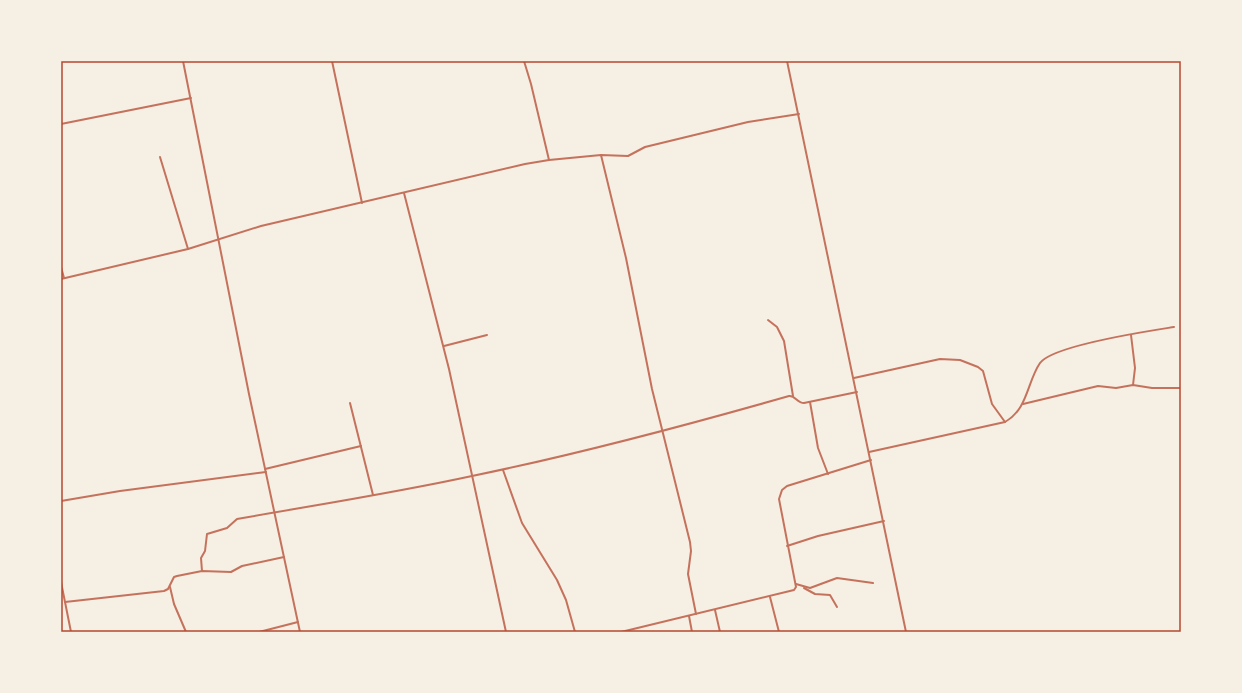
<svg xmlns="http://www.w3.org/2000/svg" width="1242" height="693" font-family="Poppins,sans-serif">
	<rect width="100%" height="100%" fill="#f6efe4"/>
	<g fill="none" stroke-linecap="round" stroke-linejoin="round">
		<g stroke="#c5725c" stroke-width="2">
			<polyline points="183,61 249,394 300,632"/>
			<polyline points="332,61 362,203"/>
			<polyline points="524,61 531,84 549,160"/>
			<polyline points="787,61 906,632"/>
			<polyline points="61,124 191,98"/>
			<polyline points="601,155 626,258 652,389 690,542 691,551 688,574 696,614"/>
			<polyline points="160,157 188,249"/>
			<polyline points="404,193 449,369 506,632"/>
			<polyline points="61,267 64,278"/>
			<polyline points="61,279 188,249 261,226 525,164 549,160 601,155 628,156 645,147 748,122 799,114"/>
			<polyline points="768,320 777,327 784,341 793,396"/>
			<polyline points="1131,335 1135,368 1133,385"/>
			<polyline points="444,346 487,335"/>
			<polyline points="854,378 940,359 960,360 978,367 983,371 992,404 1005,422"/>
			<polyline points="810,402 818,448 828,474"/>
			<polyline points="350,403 373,495"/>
			<polyline points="1023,404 1098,386 1116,388 1133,385 1152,388 1181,388"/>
			<path d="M869 452 1005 422C1028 409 1027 382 1040 363 1053 345 1149 331 1174 327"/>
			<polyline points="265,469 361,446"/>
			<polyline points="503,470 522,523 557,580 566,600 575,632"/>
			<polyline points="61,501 120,491 266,472"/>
			<polyline points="787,546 818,536 884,521"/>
			<path d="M202 571 201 558 205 551 207 534 227 528 237 519C316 505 394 493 472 476 579 454 684 426 789 396 795 395 797 403 804 403L857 392"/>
			<polyline points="61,582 71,632"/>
			<polyline points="796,584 810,588 837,578 873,583"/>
			<polyline points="170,587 174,604 186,632"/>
			<polyline points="804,588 815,594 830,595 837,607"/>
			<polyline points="770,597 779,632"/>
			<polyline points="65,602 164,591 168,589 174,577 177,576 202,571 231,572 242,566 284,557"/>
			<polyline points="715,610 720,632"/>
			<polyline points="689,616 692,632"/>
			<polyline points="259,632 298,622"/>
			<polyline points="621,632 794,590 796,587 779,499 782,490 787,486 871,460"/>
		</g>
	</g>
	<rect width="1242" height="693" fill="none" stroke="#f6efe4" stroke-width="124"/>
	<rect x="62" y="62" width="1118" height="569" fill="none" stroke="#b5482f" stroke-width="1.5"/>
</svg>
